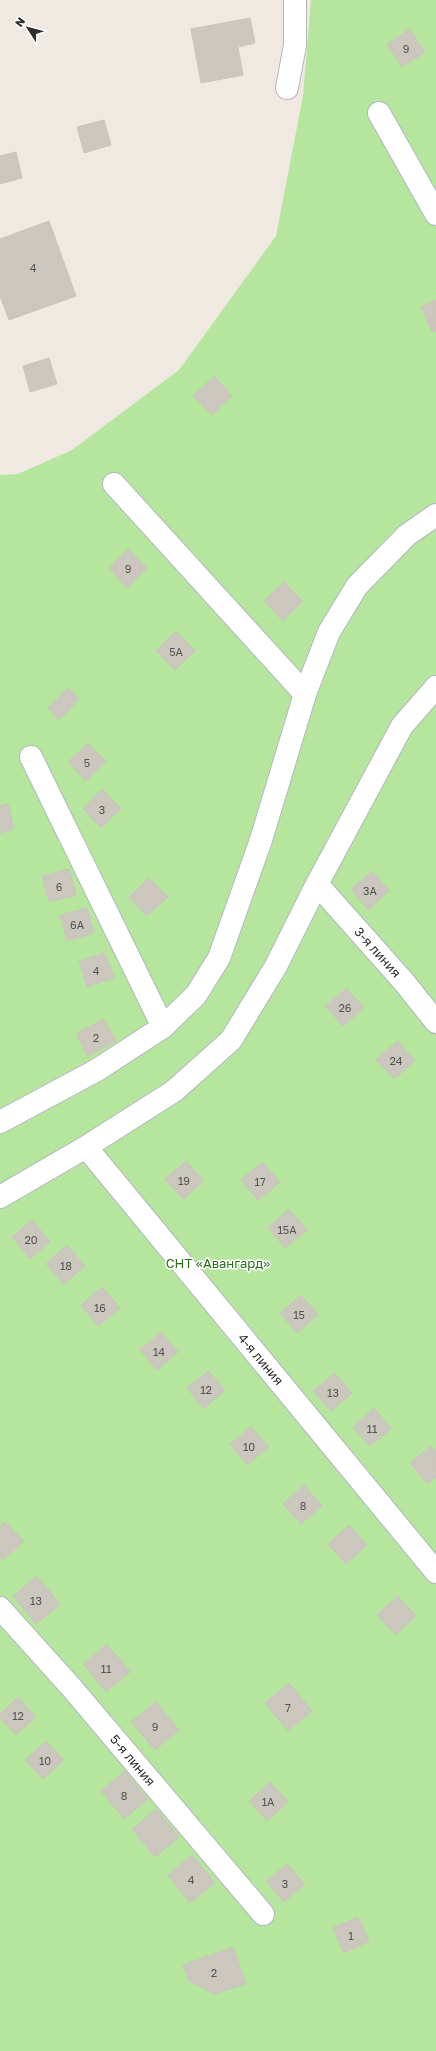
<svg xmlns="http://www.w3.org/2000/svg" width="436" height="2051" font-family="'Golos Text',sans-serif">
	<rect width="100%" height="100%" fill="#efe9e1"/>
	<polygon fill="#b6e59e" points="311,0 436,0 436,2051 0,2051 0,475 18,474 72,450 179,370 276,236 303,96"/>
	<g fill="#cbc7bf" stroke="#cbc5ba">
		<polygon points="250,18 255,43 238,47 243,75 201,83 191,29"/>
		<polygon points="410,29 425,52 402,67 387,44"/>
		<polygon points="104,120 111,145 84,153 77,127"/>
		<polygon points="16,152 22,178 0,184 0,156"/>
		<polygon points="49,221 76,296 9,320 0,296 0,239"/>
		<polygon points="436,300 436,331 432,332 421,307"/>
		<polygon points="49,358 57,384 30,392 23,366"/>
		<polygon points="214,376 232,396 212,415 193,396"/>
		<polygon points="128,549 147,568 127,588 109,568"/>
		<polygon points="284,582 303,601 283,621 264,601"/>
		<polygon points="176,631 195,651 175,670 156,651"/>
		<polygon points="68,688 79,699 59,720 48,708"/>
		<polygon points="88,743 106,762 86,781 68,762"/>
		<polygon points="102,789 121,809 101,828 83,809"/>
		<polygon points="8,804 14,829 0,833 0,806"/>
		<polygon points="69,869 76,895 49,902 42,876"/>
		<polygon points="372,871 389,891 368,910 351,889"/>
		<polygon points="149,878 168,897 147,916 129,897"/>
		<polygon points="87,908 94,933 67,941 60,915"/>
		<polygon points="105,953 114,978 87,987 79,961"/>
		<polygon points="347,988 364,1008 343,1026 325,1006"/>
		<polygon points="103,1019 116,1041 88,1056 76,1034"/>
		<polygon points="398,1041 415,1061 394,1079 376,1059"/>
		<polygon points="186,1161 204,1181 183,1199 165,1179"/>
		<polygon points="262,1162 280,1182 258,1201 241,1180"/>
		<polygon points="289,1209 307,1230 285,1248 268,1228"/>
		<polygon points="32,1220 50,1242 30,1259 12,1237"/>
		<polygon points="67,1245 85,1266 64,1284 46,1264"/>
		<polygon points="102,1287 120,1308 98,1326 81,1305"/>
		<polygon points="301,1295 318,1315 297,1333 280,1313"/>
		<polygon points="161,1332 178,1352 157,1370 140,1350"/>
		<polygon points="208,1371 225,1390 204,1409 187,1388"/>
		<polygon points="335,1373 352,1393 331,1411 313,1391"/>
		<polygon points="374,1408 391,1429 370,1446 353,1427"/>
		<polygon points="251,1427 269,1447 247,1465 230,1444"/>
		<polygon points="431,1446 436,1452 436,1477 427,1484 410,1463"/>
		<polygon points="304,1485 322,1506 301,1524 283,1504"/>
		<polygon points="5,1522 24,1541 3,1560 0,1557 0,1526"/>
		<polygon points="349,1525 367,1545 346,1564 328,1544"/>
		<polygon points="37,1576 60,1604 36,1624 13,1596"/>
		<polygon points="398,1596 416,1616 396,1635 377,1615"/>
		<polygon points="107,1644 130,1672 106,1692 83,1664"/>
		<polygon points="289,1683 312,1711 288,1731 265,1703"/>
		<polygon points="18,1697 36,1717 16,1735 0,1718 0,1714"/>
		<polygon points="156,1702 179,1730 155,1750 131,1722"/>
		<polygon points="46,1741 64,1760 43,1779 25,1760"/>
		<polygon points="125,1771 148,1799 124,1819 101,1791"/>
		<polygon points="270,1782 288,1802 267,1821 249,1801"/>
		<polygon points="156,1809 179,1837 155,1857 132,1829"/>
		<polygon points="192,1855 215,1883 190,1903 168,1875"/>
		<polygon points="287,1864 305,1884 284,1902 266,1882"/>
		<polygon points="358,1917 369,1941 344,1953 333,1928"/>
		<polygon points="233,1947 246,1984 214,1994 188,1980 183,1965"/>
	</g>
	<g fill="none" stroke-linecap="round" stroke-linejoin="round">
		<defs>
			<g id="street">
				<polyline points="287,88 295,45 295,0"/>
				<polyline points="379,113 436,214"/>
				<polyline points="114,484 305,694"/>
				<polyline points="31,757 163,1027"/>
				<polyline points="317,884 404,982 436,1022"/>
				<polyline points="0,1122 97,1070 163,1027 196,995 219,958 261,840 305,694 329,632 357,586 407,535 436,515"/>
				<polyline points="86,1147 436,1572"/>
				<polyline points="0,1197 86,1147 174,1091 231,1040 276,966 317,884 402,726 436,687"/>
				<polyline points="0,1608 71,1687 263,1914"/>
			</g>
		</defs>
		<use href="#street" stroke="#b4b7c1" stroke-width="24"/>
		<use href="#street" stroke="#fff" stroke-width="22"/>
	</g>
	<g text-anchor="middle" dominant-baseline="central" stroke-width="3" stroke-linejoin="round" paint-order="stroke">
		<g font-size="11" fill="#555452">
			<text x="406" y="48">9</text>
			<text x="33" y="267">4</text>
			<text x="128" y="568">9</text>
			<text x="176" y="651">5А</text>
			<text x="87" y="762">5</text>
			<text x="102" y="809">3</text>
			<text x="59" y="886">6</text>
			<text x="370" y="890">3А</text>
			<text x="77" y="924">6А</text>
			<text x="96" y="970">4</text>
			<text x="345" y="1007">26</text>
			<text x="96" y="1037">2</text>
			<text x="396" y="1060">24</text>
			<text x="184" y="1180">19</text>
			<text x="260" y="1181">17</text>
			<text x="287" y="1229">15А</text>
			<text x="31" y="1239">20</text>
			<text x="66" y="1265">18</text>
			<text x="100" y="1307">16</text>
			<text x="299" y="1314">15</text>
			<text x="159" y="1351">14</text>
			<text x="206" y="1389">12</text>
			<text x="333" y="1392">13</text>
			<text x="372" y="1428">11</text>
			<text x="249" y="1446">10</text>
			<text x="303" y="1505">8</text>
			<text x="36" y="1600">13</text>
			<text x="106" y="1668">11</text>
			<text x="288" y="1707">7</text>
			<text x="18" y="1715">12</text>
			<text x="155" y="1726">9</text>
			<text x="45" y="1760">10</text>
			<text x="124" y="1795">8</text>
			<text x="268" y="1801">1А</text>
			<text x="191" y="1879">4</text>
			<text x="285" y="1883">3</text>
			<text x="351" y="1935">1</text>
			<text x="214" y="1972">2</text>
		</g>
		<g font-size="13" fill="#2e2e2e" stroke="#fff">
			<text transform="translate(378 952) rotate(48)">3-я линия</text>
			<text transform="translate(261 1359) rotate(50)">4-я линия</text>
			<text transform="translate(133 1760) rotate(50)">5-я линия</text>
		</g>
		<g font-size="13" fill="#2c6e1b" stroke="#fff">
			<text x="218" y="1263">СНТ «Авангард»</text>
		</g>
	</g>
	<g transform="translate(28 28) rotate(306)" stroke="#ffffff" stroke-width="3" paint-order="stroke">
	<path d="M0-3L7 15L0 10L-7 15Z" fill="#2e2e2e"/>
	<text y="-6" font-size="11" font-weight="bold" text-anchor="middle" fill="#2e2e2e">N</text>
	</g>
</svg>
